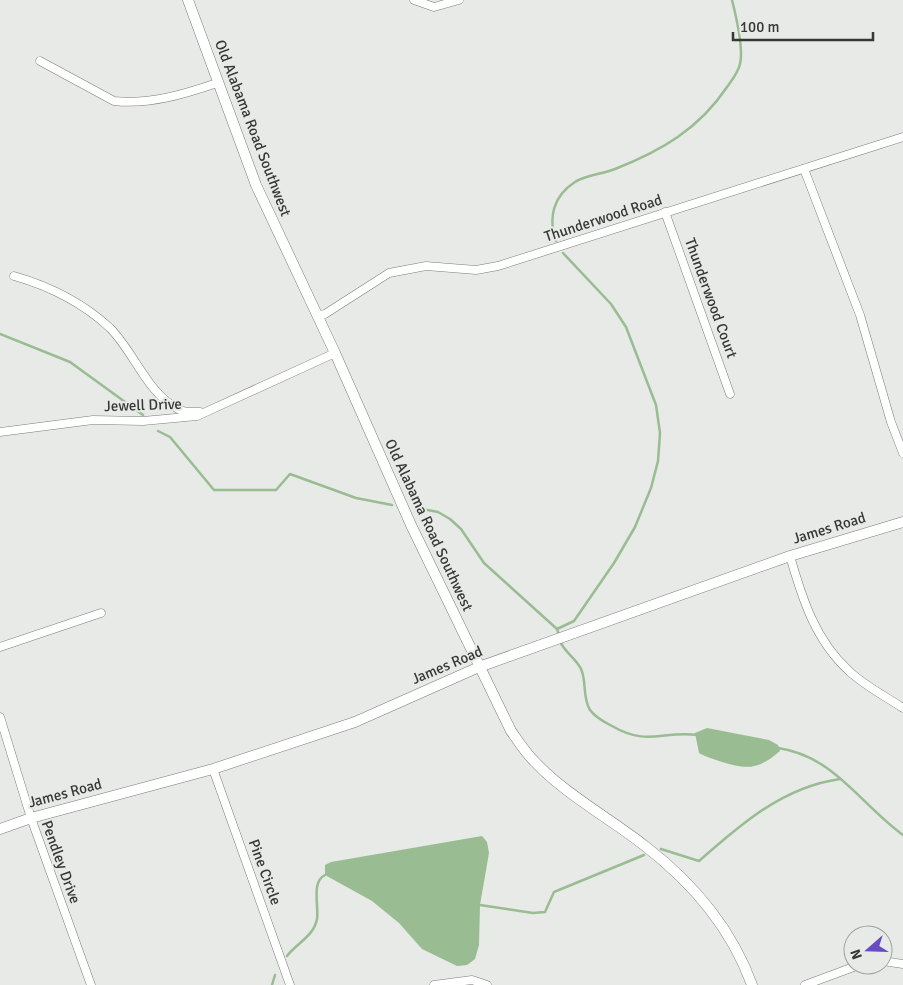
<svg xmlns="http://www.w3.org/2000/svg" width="903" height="985" font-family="Signika,sans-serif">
	<rect width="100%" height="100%" fill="#e7eae6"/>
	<g fill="#99bc92">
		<path d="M707 728 769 740 778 745 780 751C759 769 748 770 722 762 714 759 706 757 699 753L695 733Z"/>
		<polygon points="482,836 487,842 489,853 480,905 479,945 475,959 467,965 457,966 422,949 399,923 372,901 325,875 325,865 331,862"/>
	</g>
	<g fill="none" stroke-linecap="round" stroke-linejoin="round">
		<g stroke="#99bc92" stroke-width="2.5">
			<path d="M556 241C548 218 553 196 575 182 586 175 603 174 615 169 661 151 699 129 727 87 732 80 738 73 740 64 744 48 736 16 732 0"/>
			<polyline points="0,334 70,362 143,415"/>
			<polyline points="158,431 170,437 214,490 276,490 290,474 356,498 392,505"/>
			<polyline points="417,508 438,512 450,519 461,529 484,563 557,629 559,635"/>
			<polyline points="557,629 574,621 614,563 635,527 651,488 658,461 660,433 656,405 626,327 611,304 563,253"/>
			<path d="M560 641C564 652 576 658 581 669 587 682 582 697 590 710 595 717 604 722 612 726 648 747 663 730 698 735"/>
			<path d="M778 748C834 756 860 804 903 835"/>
			<path d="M661 849 699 861C741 824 783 787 840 779"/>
			<polyline points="480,905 533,913 545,912 554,892 644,855"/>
			<path d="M287 956C297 943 314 936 317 919 319 905 311 882 325 875"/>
			<polyline points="272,985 275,975"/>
		</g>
		<defs>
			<g id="minor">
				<polyline points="414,0 434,7 459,0"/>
				<path d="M40 61 114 101C149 105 185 94 217 83"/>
				<polyline points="804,169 860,315 891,422 903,453"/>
				<polyline points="665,212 730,394"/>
				<path d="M14 276C49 286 82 302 110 328 134 352 147 393 178 409 184 413 194 412 200 412"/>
				<polyline points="317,316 325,314 389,273 426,266 476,270 498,266 903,137"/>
				<polyline points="0,432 93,420 143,421 197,416 335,353"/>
				<path d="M790 556C802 598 815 640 849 671 865 686 885 696 903 708"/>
				<polyline points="0,647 101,613"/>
				<polyline points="0,717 31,818 91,985"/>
				<polyline points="213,769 290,985"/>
				<polyline points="883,961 903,964"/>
				<polyline points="434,985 472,980 487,985"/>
				<polyline points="805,985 859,965"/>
			</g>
			<g id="tertiary">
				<path d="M188 0 256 185 335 353 411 525 511 731C518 741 525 752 534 761 566 795 608 817 645 846 693 883 731 927 752 985"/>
				<polyline points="0,829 31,818 213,769 355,722 479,667 790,556 903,522"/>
			</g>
		</defs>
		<use href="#minor" stroke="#7a7d7a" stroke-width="9"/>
		<use href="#tertiary" stroke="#7a7d7a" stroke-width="11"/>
		<use href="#minor" stroke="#fff" stroke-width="8"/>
		<use href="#tertiary" stroke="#fff" stroke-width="10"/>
	</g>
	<g text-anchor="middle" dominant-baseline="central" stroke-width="4" stroke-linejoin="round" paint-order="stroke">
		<g font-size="15" fill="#363736" stroke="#e7eae6">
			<text transform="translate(253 128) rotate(69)">Old Alabama Road Southwest</text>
			<text transform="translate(603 218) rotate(-18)">Thunderwood Road</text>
			<text transform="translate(711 298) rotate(70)">Thunderwood Court</text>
			<text transform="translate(143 405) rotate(-2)">Jewell Drive</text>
			<text transform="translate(429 525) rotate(65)">Old Alabama Road Southwest</text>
			<text transform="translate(829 528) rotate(-17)">James Road</text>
			<text transform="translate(447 665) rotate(-23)">James Road</text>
			<text transform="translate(65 793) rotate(-15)">James Road</text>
			<text transform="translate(61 862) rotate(70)">Pendley Drive</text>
			<text transform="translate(265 872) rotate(70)">Pine Circle</text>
		</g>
	</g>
	<g transform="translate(868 950) rotate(250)"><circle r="24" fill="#e7eae6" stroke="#a0a2a0"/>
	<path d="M0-4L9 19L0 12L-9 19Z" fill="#694bc4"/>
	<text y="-8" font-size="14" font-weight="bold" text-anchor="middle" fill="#363736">N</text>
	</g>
	<path d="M733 32v8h140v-8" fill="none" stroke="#363736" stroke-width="2.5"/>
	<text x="740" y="32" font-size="15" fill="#363736" stroke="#e7eae6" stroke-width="4" paint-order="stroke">100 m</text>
</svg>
